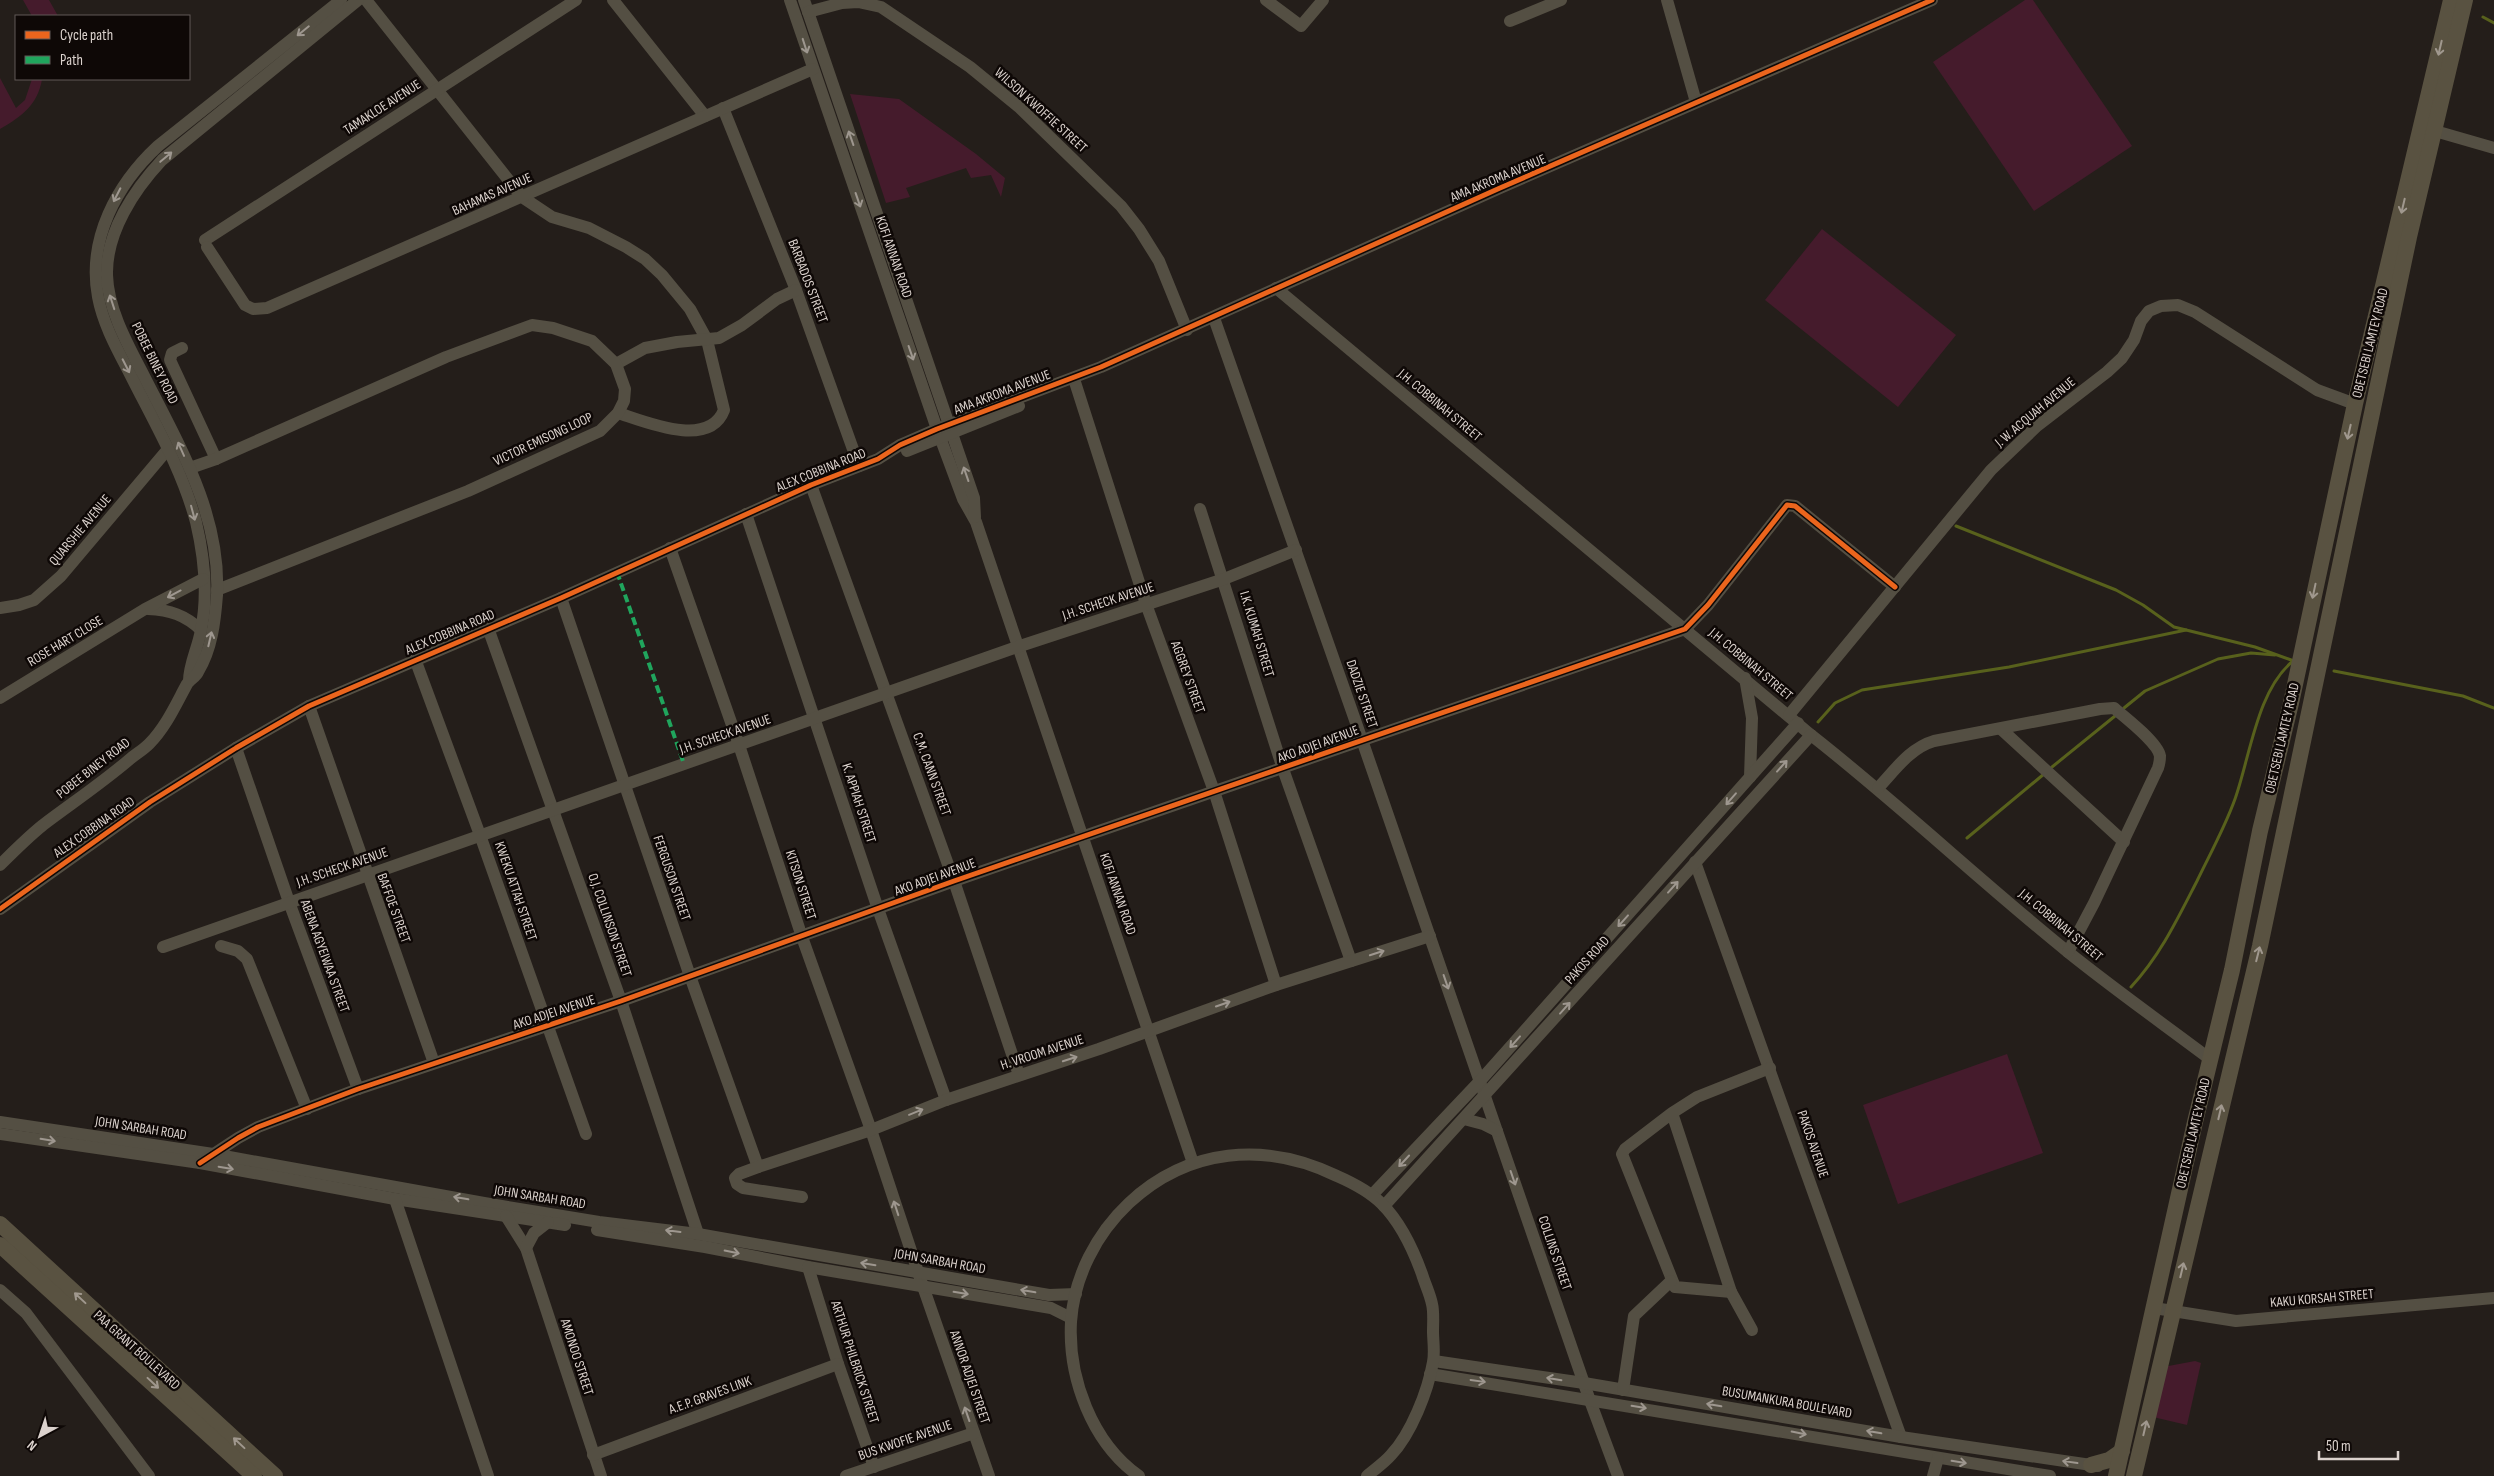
<svg xmlns="http://www.w3.org/2000/svg" width="2494" height="1476" font-family="'Sofia Sans Condensed',sans-serif">
	<rect width="100%" height="100%" fill="#241e1a"/>
	<g fill="#451b2c">
		<polygon points="23,0 49,0 58,16 32,16"/>
		<polygon points="2025,0 2033,0 2132,146 2034,211 1933,62"/>
		<path d="M0 78 16 108 25 100 32 79H42C38 105 21 117 0 129Z"/>
		<polygon points="850,94 899,99 976,154 1005,178 1001,197 991,175 971,178 966,168 906,188 910,197 886,203"/>
		<polygon points="1822,229 1956,335 1898,407 1765,300"/>
		<polygon points="2007,1054 2043,1153 1898,1204 1863,1105"/>
		<polygon points="2195,1361 2201,1363 2187,1425 2153,1417 2163,1367"/>
	</g>
	<g fill="none" stroke-linecap="round" stroke-linejoin="round">
		<g stroke="#58611c" stroke-width="3">
			<polyline points="2483,17 2494,23"/>
			<polyline points="1956,526 2116,590 2143,605 2174,627 2255,647 2294,661"/>
			<polyline points="2334,671 2463,696 2494,708"/>
			<polyline points="2124,708 2145,691 2218,659 2251,653 2275,655"/>
			<polyline points="1818,722 1835,703 1862,690 2009,667 2186,630"/>
			<polyline points="2052,767 2115,716"/>
			<polyline points="1967,838 2044,774"/>
			<path d="M2131 987C2160 956 2178 918 2197 881 2210 854 2225 827 2235 799 2250 757 2257 690 2293 661"/>
		</g>
		<g stroke="#544f43" stroke-width="12">
			<path d="M366 0 522 197 552 217 589 228 626 247 645 259 662 275 690 309 707 340 724 410C709 449 646 422 618 413"/>
			<polyline points="613,0 705,116"/>
			<polyline points="790,0 937,429 963,499 976,522 1193,1163"/>
			<polyline points="804,0 974,498 975,517"/>
			<polyline points="1266,0 1301,26 1323,0"/>
			<polyline points="1667,0 1696,102"/>
			<polyline points="808,12 842,3 858,2 881,7 970,67 1019,107 1121,206 1139,229 1159,261 1187,330"/>
			<polyline points="1510,21 1561,0"/>
			<polyline points="723,108 796,290 859,466"/>
			<polyline points="2435,131 2494,148"/>
			<polyline points="205,240 576,0"/>
			<polyline points="207,247 245,305 253,309 267,308 813,69"/>
			<path d="M1276 288 1811 735C1899 804 1980 881 2068 952 2114 989 2162 1023 2210 1059"/>
			<polyline points="1214,318 1362,740 1589,1398 1618,1476"/>
			<polyline points="182,348 172,353 170,360 216,459"/>
			<polyline points="616,364 645,348 677,342 719,338 742,325 777,299 796,290"/>
			<polyline points="1074,379 1146,604 1214,791 1276,985"/>
			<polyline points="907,451 1019,406"/>
			<polyline points="190,468 216,459 446,357 532,325 553,328 592,341 616,364 625,389 624,401 618,413 600,431 468,491 217,590"/>
			<polyline points="811,485 954,881 1019,1075"/>
			<polyline points="1200,509 1283,769 1351,961"/>
			<polyline points="746,514 878,909 946,1100"/>
			<polyline points="670,548 739,745 802,937 871,1130 918,1272 989,1476"/>
			<polyline points="561,598 690,976 758,1167"/>
			<polyline points="0,608 19,605 34,600 61,576 168,449"/>
			<path d="M148 609C170 610 185 615 201 630"/>
			<polyline points="488,628 621,1001 698,1234"/>
			<polyline points="415,659 480,835 586,1134"/>
			<polyline points="1745,678 1752,718 1750,777"/>
			<path d="M189 681C189 664 198 648 201 630 208 596 204 556 196 522 182 469 154 422 130 374 117 349 103 324 98 297 87 239 117 184 158 146L341 0"/>
			<polyline points="0,698 145,609 203,579"/>
			<polyline points="309,706 434,1063"/>
			<polyline points="1789,715 1991,470 2037,426 2107,372 2122,358 2134,340 2141,321 2149,311 2161,306 2178,305 2195,312 2317,390 2355,404"/>
			<polyline points="2001,729 2124,842"/>
			<polyline points="236,748 289,902 358,1089"/>
			<path d="M1878 788C1895 770 1910 748 1934 741L2100 709 2114 708C2125 717 2158 743 2160 756 2160 760 2159 765 2158 768L2094 903 2068 952"/>
			<polyline points="1695,862 1901,1437"/>
			<path d="M0 865C14 851 28 837 43 825 72 803 102 783 130 759 136 754 143 750 149 744 166 727 176 704 187 684 190 679 196 677 198 672 212 649 215 621 217 595 221 515 179 445 144 376 128 345 108 310 107 275 106 232 134 190 162 160L358 0"/>
			<polyline points="0,909 150,802 236,748 309,706 561,598 811,485 878,459 900,445 937,429 1101,367 1500,188 1932,0"/>
			<polyline points="221,946 238,951 247,959 307,1109"/>
			<polyline points="163,947 1017,647 1224,579 1296,550"/>
			<polyline points="1672,1113 1731,1292 1675,1287 1622,1154 1625,1149 1672,1113 1697,1097 1770,1068"/>
			<polyline points="1464,1119 1483,1124 1497,1131"/>
			<polyline points="0,1122 213,1154 484,1203 599,1222 698,1234 1049,1295 1076,1294"/>
			<polyline points="0,1134 200,1163 395,1199 565,1225"/>
			<polyline points="200,1163 238,1138 258,1127 358,1089 621,1001 954,881 1685,629 1708,605 1787,505 1795,506 1895,587"/>
			<polyline points="1372,1195 1480,1081 1798,723"/>
			<polyline points="802,1197 743,1188 737,1184 735,1178 739,1174 758,1167 871,1130 946,1100 1099,1049 1276,985 1430,936"/>
			<polyline points="395,1199 488,1476"/>
			<polyline points="1384,1206 1811,735"/>
			<polyline points="506,1216 526,1248 601,1476"/>
			<polyline points="597,1230 705,1247 808,1267 1051,1308 1071,1318"/>
			<polyline points="526,1248 534,1233 548,1222"/>
			<polyline points="808,1267 838,1364 874,1467"/>
			<polyline points="0,1290 26,1313 149,1476"/>
			<polyline points="1731,1292 1752,1330"/>
			<polyline points="2154,1308 2236,1321 2494,1298"/>
			<polyline points="1434,1361 1584,1383 1901,1437 2098,1466"/>
			<polyline points="1430,1374 2050,1476"/>
			<polyline points="1623,1390 1634,1316 1671,1281"/>
			<polyline points="593,1455 838,1364"/>
			<polyline points="846,1476 974,1433"/>
			<path d="M1139 1476C1092 1443 1068 1378 1071 1322 1074 1277 1096 1234 1129 1203 1188 1148 1265 1141 1337 1176 1353 1183 1369 1191 1382 1204 1401 1223 1413 1249 1422 1274 1425 1284 1430 1294 1432 1304 1434 1312 1433 1322 1433 1331 1433 1341 1435 1352 1433 1362 1428 1391 1411 1434 1391 1455 1384 1463 1375 1469 1367 1476"/>
			<polyline points="1933,1476 1938,1458"/>
		</g>
		<g stroke="#595241" stroke-width="16">
			<polyline points="0,1224 275,1476"/>
			<polyline points="0,1245 254,1476"/>
			<polyline points="2091,1465 2109,1460 2122,1451"/>
			<polyline points="2116,1476 2195,1122 2232,970 2260,831 2291,703 2355,404 2451,0"/>
			<polyline points="2134,1476 2260,946 2409,237 2465,0"/>
		</g>
		<polyline stroke="#20a55d" stroke-width="4" stroke-dasharray="8 4" stroke-linecap="butt" points="617,572 684,764"/>
		<defs>
			<g id="cycleway">
				<polyline points="0,909 150,802 236,748 309,706 561,598 811,485 878,459 900,445 937,429 1101,367 1500,188 1932,0"/>
				<polyline points="200,1163 238,1138 258,1127 358,1089 621,1001 954,881 1685,629 1708,605 1787,505 1795,506 1895,587"/>
			</g>
		</defs>
		<use href="#cycleway" stroke="#0e0806" stroke-width="8"/>
		<use href="#cycleway" stroke="#eb651d" stroke-width="5"/>
	</g>
	<defs><path id="oneway-shaft" d="M-6 0H5M1.5-3L5.5 0L1.5 3" fill="none" stroke-width="1.6" stroke-linecap="round" stroke-linejoin="round" transform="scale(1.25)"/></defs>
	<g stroke="#9e978f">
		<use href="#oneway-shaft" transform="translate(303 31) rotate(141)"/>
		<use href="#oneway-shaft" transform="translate(805 46) rotate(72)"/>
		<use href="#oneway-shaft" transform="translate(851 138) rotate(-109)"/>
		<use href="#oneway-shaft" transform="translate(166 157) rotate(-40)"/>
		<use href="#oneway-shaft" transform="translate(117 195) rotate(117)"/>
		<use href="#oneway-shaft" transform="translate(858 200) rotate(71)"/>
		<use href="#oneway-shaft" transform="translate(112 302) rotate(-108)"/>
		<use href="#oneway-shaft" transform="translate(911 353) rotate(71)"/>
		<use href="#oneway-shaft" transform="translate(126 366) rotate(63)"/>
		<use href="#oneway-shaft" transform="translate(181 449) rotate(-114)"/>
		<use href="#oneway-shaft" transform="translate(966 474) rotate(-109)"/>
		<use href="#oneway-shaft" transform="translate(193 513) rotate(75)"/>
		<use href="#oneway-shaft" transform="translate(174 594) rotate(152)"/>
		<use href="#oneway-shaft" transform="translate(210 639) rotate(-77)"/>
		<use href="#oneway-shaft" transform="translate(1782 766) rotate(-48)"/>
		<use href="#oneway-shaft" transform="translate(1731 799) rotate(131)"/>
		<use href="#oneway-shaft" transform="translate(1673 887) rotate(-48)"/>
		<use href="#oneway-shaft" transform="translate(1623 921) rotate(132)"/>
		<use href="#oneway-shaft" transform="translate(1377 953) rotate(-18)"/>
		<use href="#oneway-shaft" transform="translate(1446 982) rotate(71)"/>
		<use href="#oneway-shaft" transform="translate(1223 1004) rotate(-19)"/>
		<use href="#oneway-shaft" transform="translate(1565 1008) rotate(-48)"/>
		<use href="#oneway-shaft" transform="translate(1515 1042) rotate(132)"/>
		<use href="#oneway-shaft" transform="translate(1070 1059) rotate(-18)"/>
		<use href="#oneway-shaft" transform="translate(916 1112) rotate(-22)"/>
		<use href="#oneway-shaft" transform="translate(48 1140) rotate(9)"/>
		<use href="#oneway-shaft" transform="translate(1404 1161) rotate(133)"/>
		<use href="#oneway-shaft" transform="translate(226 1168) rotate(10)"/>
		<use href="#oneway-shaft" transform="translate(1513 1178) rotate(71)"/>
		<use href="#oneway-shaft" transform="translate(461 1198) rotate(-170)"/>
		<use href="#oneway-shaft" transform="translate(896 1208) rotate(-108)"/>
		<use href="#oneway-shaft" transform="translate(673 1231) rotate(-173)"/>
		<use href="#oneway-shaft" transform="translate(732 1252) rotate(11)"/>
		<use href="#oneway-shaft" transform="translate(868 1264) rotate(-171)"/>
		<use href="#oneway-shaft" transform="translate(1028 1291) rotate(-170)"/>
		<use href="#oneway-shaft" transform="translate(961 1293) rotate(9)"/>
		<use href="#oneway-shaft" transform="translate(1554 1379) rotate(-171)"/>
		<use href="#oneway-shaft" transform="translate(1478 1381) rotate(8)"/>
		<use href="#oneway-shaft" transform="translate(1714 1405) rotate(-170)"/>
		<use href="#oneway-shaft" transform="translate(1639 1407) rotate(9)"/>
		<use href="#oneway-shaft" transform="translate(967 1414) rotate(-109)"/>
		<use href="#oneway-shaft" transform="translate(1874 1432) rotate(-170)"/>
		<use href="#oneway-shaft" transform="translate(1799 1433) rotate(11)"/>
		<use href="#oneway-shaft" transform="translate(1959 1462) rotate(9)"/>
		<use href="#oneway-shaft" transform="translate(2070 1462) rotate(-172)"/>
	</g>
	<g stroke="#a0988e">
		<use href="#oneway-shaft" transform="translate(2440 48) rotate(103)"/>
		<use href="#oneway-shaft" transform="translate(2403 206) rotate(103)"/>
		<use href="#oneway-shaft" transform="translate(2349 432) rotate(103)"/>
		<use href="#oneway-shaft" transform="translate(2314 591) rotate(102)"/>
		<use href="#oneway-shaft" transform="translate(2258 954) rotate(-76)"/>
		<use href="#oneway-shaft" transform="translate(2220 1112) rotate(-77)"/>
		<use href="#oneway-shaft" transform="translate(2182 1270) rotate(-77)"/>
		<use href="#oneway-shaft" transform="translate(80 1298) rotate(-137)"/>
		<use href="#oneway-shaft" transform="translate(153 1383) rotate(43)"/>
		<use href="#oneway-shaft" transform="translate(2145 1428) rotate(-77)"/>
		<use href="#oneway-shaft" transform="translate(239 1443) rotate(-137)"/>
	</g>
	<g text-anchor="middle" dominant-baseline="central" stroke-width="5" stroke-linejoin="round" paint-order="stroke">
		<g font-size="14" fill="#dbd2cd" stroke="#0e0806">
			<text transform="translate(382 107) rotate(-33)">TAMAKLOE AVENUE</text>
			<text transform="translate(1041 110) rotate(42)">WILSON KWOFFIE STREET</text>
			<text transform="translate(1498 178) rotate(-23)">AMA AKROMA AVENUE</text>
			<text transform="translate(492 194) rotate(-24)">BAHAMAS AVENUE</text>
			<text transform="translate(894 257) rotate(71)">KOFI ANNAN ROAD</text>
			<text transform="translate(808 281) rotate(69)">BARBADOS STREET</text>
			<text transform="translate(2370 343) rotate(-76)">OBETSEBI LAMTEY ROAD</text>
			<text transform="translate(155 363) rotate(64)">POBEE BINEY ROAD</text>
			<text transform="translate(1002 392) rotate(-21)">AMA AKROMA AVENUE</text>
			<text transform="translate(1440 405) rotate(40)">J.H. COBBINAH STREET</text>
			<text transform="translate(2035 412) rotate(-40)">J. W. ACQUAH AVENUE</text>
			<text transform="translate(543 439) rotate(-25)">VICTOR EMISONG LOOP</text>
			<text transform="translate(821 470) rotate(-22)">ALEX COBBINA ROAD</text>
			<text transform="translate(80 530) rotate(-50)">QUARSHIE AVENUE</text>
			<text transform="translate(1108 601) rotate(-18)">J.H. SCHECK AVENUE</text>
			<text transform="translate(450 632) rotate(-23)">ALEX COBBINA ROAD</text>
			<text transform="translate(1257 634) rotate(73)">I.K. KUMAH STREET</text>
			<text transform="translate(65 641) rotate(-31)">ROSE HART CLOSE</text>
			<text transform="translate(1751 664) rotate(40)">J.H. COBBINAH STREET</text>
			<text transform="translate(1188 677) rotate(70)">AGGREY STREET</text>
			<text transform="translate(1362 694) rotate(71)">DADZIE STREET</text>
			<text transform="translate(725 734) rotate(-19)">J.H. SCHECK AVENUE</text>
			<text transform="translate(2282 738) rotate(-77)">OBETSEBI LAMTEY ROAD</text>
			<text transform="translate(1318 744) rotate(-20)">AKO ADJEI AVENUE</text>
			<text transform="translate(93 768) rotate(-38)">POBEE BINEY ROAD</text>
			<text transform="translate(932 774) rotate(70)">C.M. CANN STREET</text>
			<text transform="translate(859 803) rotate(72)">K. APPIAH STREET</text>
			<text transform="translate(94 827) rotate(-35)">ALEX COBBINA ROAD</text>
			<text transform="translate(342 867) rotate(-19)">J.H. SCHECK AVENUE</text>
			<text transform="translate(935 877) rotate(-20)">AKO ADJEI AVENUE</text>
			<text transform="translate(672 878) rotate(71)">FERGUSON STREET</text>
			<text transform="translate(801 885) rotate(72)">KITSON STREET</text>
			<text transform="translate(516 891) rotate(71)">KWEKU ATTAH STREET</text>
			<text transform="translate(1118 894) rotate(71)">KOFI ANNAN ROAD</text>
			<text transform="translate(394 908) rotate(70)">BAFFOE STREET</text>
			<text transform="translate(610 925) rotate(71)">O.J. COLLINSON STREET</text>
			<text transform="translate(2061 925) rotate(40)">J.H. COBBINAH STREET</text>
			<text transform="translate(325 956) rotate(70)">ABENA AGYEIWAA STREET</text>
			<text transform="translate(1587 960) rotate(-48)">PAKOS ROAD</text>
			<text transform="translate(554 1012) rotate(-18)">AKO ADJEI AVENUE</text>
			<text transform="translate(1042 1052) rotate(-18)">H. VROOM AVENUE</text>
			<text transform="translate(141 1128) rotate(9)">JOHN SARBAH ROAD</text>
			<text transform="translate(2193 1133) rotate(-77)">OBETSEBI LAMTEY ROAD</text>
			<text transform="translate(1813 1144) rotate(71)">PAKOS AVENUE</text>
			<text transform="translate(540 1197) rotate(9)">JOHN SARBAH ROAD</text>
			<text transform="translate(1555 1253) rotate(71)">COLLINS STREET</text>
			<text transform="translate(940 1261) rotate(10)">JOHN SARBAH ROAD</text>
			<text transform="translate(2322 1298) rotate(-5)">KAKU KORSAH STREET</text>
			<text transform="translate(137 1350) rotate(42)">PAA GRANT BOULEVARD</text>
			<text transform="translate(577 1357) rotate(72)">AMONOO STREET</text>
			<text transform="translate(855 1362) rotate(72)">ARTHUR PHILBRICK STREET</text>
			<text transform="translate(970 1377) rotate(71)">ANNOR ADJEI STREET</text>
			<text transform="translate(710 1395) rotate(-20)">A.E.P. GRAVES LINK</text>
			<text transform="translate(1787 1402) rotate(10)">BUSUMANKURA BOULEVARD</text>
			<text transform="translate(905 1440) rotate(-19)">BUS KWOFIE AVENUE</text>
		</g>
	</g>
	<rect x="15" y="15" width="175" height="65" fill="#0e0806" stroke="#605956"/>
	<rect x="25" y="31" width="25" height="8" fill="#eb651d" stroke="#605956"/>
	<text x="60" y="40" font-size="15" fill="#dbd2cd">Cycle path</text>
	<rect x="25" y="56" width="25" height="8" fill="#20a55d" stroke="#605956"/>
	<text x="60" y="65" font-size="15" fill="#dbd2cd">Path</text>
	<g transform="translate(40 1436) rotate(220)" stroke="#0e0806" stroke-width="4" paint-order="stroke">
	<path d="M0-4L9 19L0 12L-9 19Z" fill="#dbd2cd"/>
	<text y="-8" font-size="14" font-weight="bold" text-anchor="middle" fill="#dbd2cd">N</text>
	</g>
	<path d="M2319 1451v8h79v-8" fill="none" stroke="#dbd2cd" stroke-width="2.5"/>
	<text x="2326" y="1451" font-size="15" fill="#dbd2cd" stroke="#0e0806" stroke-width="4" paint-order="stroke">50 m</text>
</svg>
